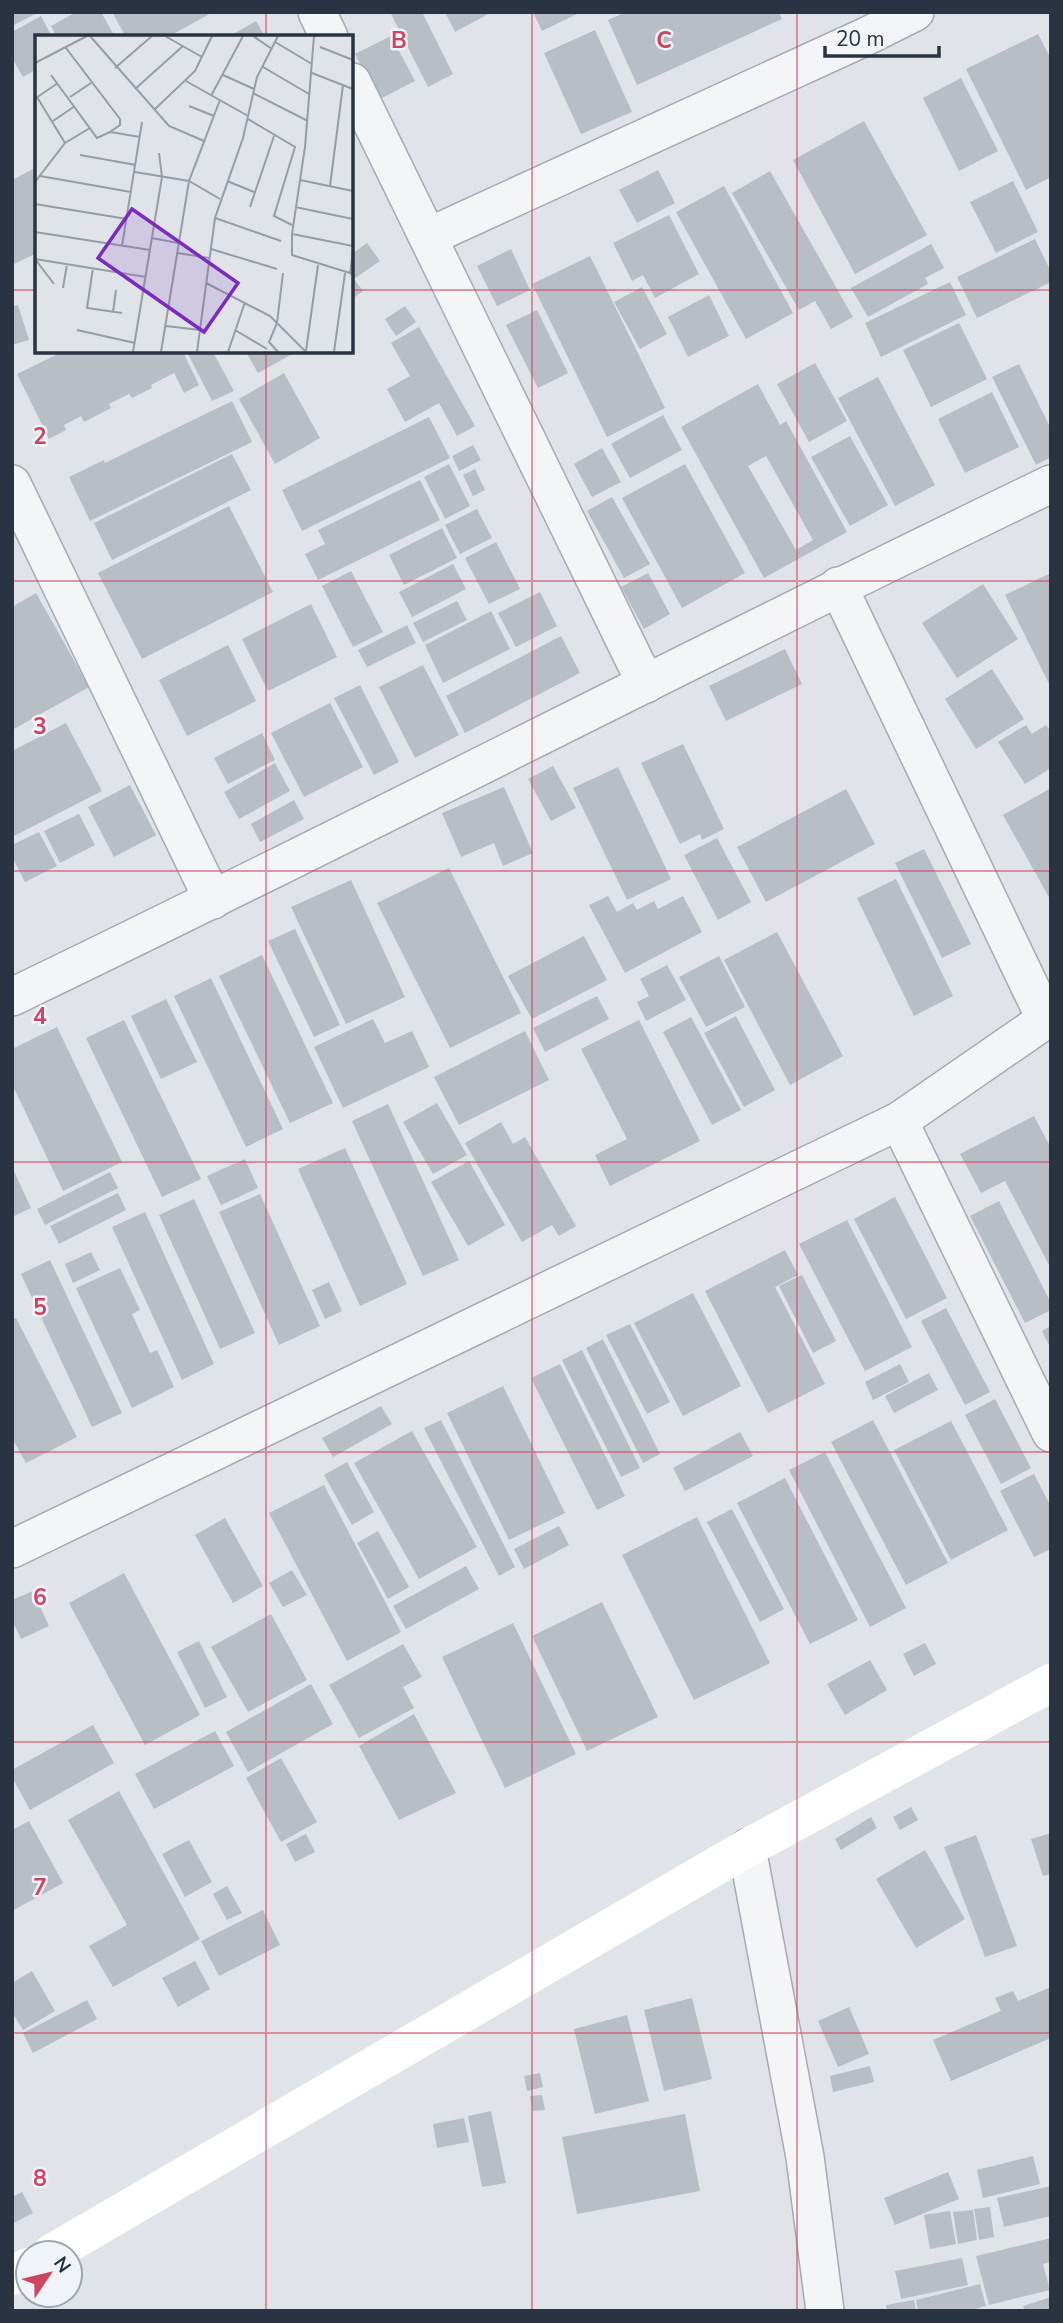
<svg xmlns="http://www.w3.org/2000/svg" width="1063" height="2323" font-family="'Nunito Sans',sans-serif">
	<rect width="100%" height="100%" fill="#e0e4e9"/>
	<g fill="#b8bec6" fill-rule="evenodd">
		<polygon points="12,12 39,12 12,26"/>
		<polygon points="76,12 101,12 115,37 57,37 51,26"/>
		<polygon points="112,12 213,12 168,37 126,37"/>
		<polygon points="390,12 422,12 453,74 428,87"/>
		<polygon points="445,12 492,12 455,32"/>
		<polygon points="533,12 581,12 542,31"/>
		<polygon points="626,12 779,12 782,19 637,85 608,20"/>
		<polygon points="41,16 52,37 37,37 37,69 23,77 12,58 12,32"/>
		<polygon points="256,21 265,37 228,37"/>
		<polygon points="595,30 632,112 581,134 544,53"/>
		<polygon points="1038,34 1051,59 1051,177 1026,190 966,69"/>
		<polygon points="391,36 415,81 378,100 355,54"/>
		<polygon points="961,78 998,151 959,171 923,98"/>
		<polygon points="864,121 927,235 855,274 793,160"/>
		<polygon points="37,167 37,253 12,265 12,180"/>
		<polygon points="658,170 675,203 637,223 619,190"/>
		<polygon points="770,171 853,317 831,329 815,301 799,310 732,193"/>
		<polygon points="1013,181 1038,232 996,253 970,202"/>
		<polygon points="724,186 793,313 746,339 676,212"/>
		<polygon points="669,215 699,274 655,298 643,275 632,281 613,243"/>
		<polygon points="1035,239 1051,272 1051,282 977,318 957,277"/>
		<polygon points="367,243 380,261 354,279 363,291 352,299 352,254"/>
		<polygon points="931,244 944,268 925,278 928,284 868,317 851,288"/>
		<polygon points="511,249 530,290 497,306 477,266"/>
		<polygon points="590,256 665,408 607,437 532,284"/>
		<polygon points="950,282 966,315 881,357 865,323"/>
		<polygon points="642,287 667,334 640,349 614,302"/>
		<polygon points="709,295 729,336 688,357 668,317"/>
		<polygon points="18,305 29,340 12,345 12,306"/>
		<polygon points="405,306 416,322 396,336 385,319"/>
		<polygon points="537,310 568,373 538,388 506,325"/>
		<polygon points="959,323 987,379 931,407 903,350"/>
		<polygon points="419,327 475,426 457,436 439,403 405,422 387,389 410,376 391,343"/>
		<polygon points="62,352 183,352 199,385 184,393 174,373 151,385 152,388 132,398 129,394 109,404 111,408 84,422 81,416 64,425 66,430 49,439 17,374"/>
		<polygon points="187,352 213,352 234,391 212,401"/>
		<polygon points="246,352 296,352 258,373"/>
		<polygon points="815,363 847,421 809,442 777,384"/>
		<polygon points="1019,364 1051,429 1051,457 1036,465 992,377"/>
		<polygon points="284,373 320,438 275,464 239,399"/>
		<polygon points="878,377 935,485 895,506 838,398"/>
		<path d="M758 384 780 425 786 421 847 532 764 578 681 427ZM766 456 813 540 796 550 748 466Z"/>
		<polygon points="992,392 1019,447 965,473 938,419"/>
		<polygon points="232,401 252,442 90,521 69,477 104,460 105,463"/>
		<polygon points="663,415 682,450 630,478 611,444"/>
		<polygon points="429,417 450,458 302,531 282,490"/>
		<polygon points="850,436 888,505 850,526 811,457"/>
		<polygon points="473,445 481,460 459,471 452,456"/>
		<polygon points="602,448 621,482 592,497 574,464"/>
		<polygon points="232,454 251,490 112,560 94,523"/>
		<polygon points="449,464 470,506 445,519 424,477"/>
		<polygon points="685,464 745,573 682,608 622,498"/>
		<polygon points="475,469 485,490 473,496 463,475"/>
		<polygon points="420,480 440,520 318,580 305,554 325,544 318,530"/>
		<polygon points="612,497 650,564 624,578 587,511"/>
		<polygon points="229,506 273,592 142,659 98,573"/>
		<polygon points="477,509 492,538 460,554 445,525"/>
		<polygon points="442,528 457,558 404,585 389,555"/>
		<polygon points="496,542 520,589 489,604 465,558"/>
		<polygon points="453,564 466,589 412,617 399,592"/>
		<polygon points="351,571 383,632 353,647 322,586"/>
		<polygon points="648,573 670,614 644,629 621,587"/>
		<polygon points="1051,573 1051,688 1005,595"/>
		<polygon points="983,584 1018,639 957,678 922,623"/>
		<polygon points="540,592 557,626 516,647 498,613"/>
		<polygon points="36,593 89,687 12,730 12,607"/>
		<polygon points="457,601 467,620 423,642 413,623"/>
		<polygon points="311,604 337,657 268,691 242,639"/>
		<polygon points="491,611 510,649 443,683 425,645"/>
		<polygon points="407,625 416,643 367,667 358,650"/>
		<polygon points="561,636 580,673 465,733 446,696"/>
		<polygon points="228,645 256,701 187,736 159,680"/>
		<polygon points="785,649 802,684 726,721 709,686"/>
		<polygon points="423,665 459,735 415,758 379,687"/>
		<polygon points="992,669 1024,719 976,749 945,699"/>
		<polygon points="360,685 399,762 374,775 334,698"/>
		<polygon points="330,703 363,767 304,797 271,733"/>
		<polygon points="66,723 102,791 12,837 12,751"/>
		<polygon points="1026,725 1032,734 1046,725 1051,732 1051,768 1025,784 998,742"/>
		<polygon points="262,733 275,760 228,784 214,758"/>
		<polygon points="683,744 724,829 702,840 700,834 680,844 641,763"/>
		<polygon points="275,763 290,791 239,819 224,792"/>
		<polygon points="553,766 576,808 551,821 528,779"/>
		<polygon points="618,767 671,879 627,900 573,788"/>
		<polygon points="130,785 156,835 114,857 88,807"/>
		<polygon points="504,787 533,853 503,866 494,843 461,857 442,813"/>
		<polygon points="1051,788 1051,901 1003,815"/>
		<polygon points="846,789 875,844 766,902 737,847"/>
		<polygon points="294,800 304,819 260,842 251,824"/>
		<polygon points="79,814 95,845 60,863 44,831"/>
		<polygon points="39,832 57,866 25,882 12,857 12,845"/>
		<polygon points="717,838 751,902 718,920 684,855"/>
		<polygon points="924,849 971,944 942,958 895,863"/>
		<polygon points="449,868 521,1013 450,1048 377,903"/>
		<polygon points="896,879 953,996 914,1016 857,898"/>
		<polygon points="351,880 405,997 346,1024 291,907"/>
		<polygon points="608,896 617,912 633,903 637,910 654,901 658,909 683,896 702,932 625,973 589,905"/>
		<polygon points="295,929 340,1025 314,1037 268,941"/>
		<polygon points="777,932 843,1056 790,1085 724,960"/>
		<polygon points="584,936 607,980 532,1019 508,976"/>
		<polygon points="262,955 333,1103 290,1123 219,976"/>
		<polygon points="719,956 745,1007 706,1027 679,977"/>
		<polygon points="667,965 686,1000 646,1021 637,1002 649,996 640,979"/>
		<polygon points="211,978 283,1129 246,1147 174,996"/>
		<polygon points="597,996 609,1019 545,1052 533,1028"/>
		<polygon points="166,999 197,1062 161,1079 131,1016"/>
		<polygon points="736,1016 775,1090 744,1107 704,1033"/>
		<polygon points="691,1017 741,1110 712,1125 663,1032"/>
		<polygon points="373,1019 385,1043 412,1031 429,1067 343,1108 314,1047"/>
		<polygon points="124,1020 201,1179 162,1197 86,1038"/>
		<polygon points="639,1020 700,1141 610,1186 595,1155 627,1139 581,1049"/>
		<polygon points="57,1027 122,1162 63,1191 12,1084 12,1049"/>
		<polygon points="525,1031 549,1080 459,1125 434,1077"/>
		<polygon points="437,1103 467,1155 433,1174 403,1122"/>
		<polygon points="388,1104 459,1260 423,1276 352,1121"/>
		<polygon points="1034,1116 1051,1148 1051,1269 1005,1181 981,1193 960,1154"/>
		<polygon points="501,1122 513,1144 525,1137 576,1226 559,1236 552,1225 522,1242 465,1143"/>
		<polygon points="345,1148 407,1284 360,1306 298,1169"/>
		<polygon points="245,1159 258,1188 221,1205 207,1176"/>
		<polygon points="469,1161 505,1225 468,1246 431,1182"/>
		<polygon points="12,1167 31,1208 12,1217"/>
		<polygon points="110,1172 118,1188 45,1225 37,1209"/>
		<polygon points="118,1193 126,1210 59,1244 50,1226"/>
		<polygon points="260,1194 320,1326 279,1345 219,1212"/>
		<polygon points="895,1197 947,1298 906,1319 854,1219"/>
		<polygon points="194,1199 255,1333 220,1349 159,1215"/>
		<polygon points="999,1201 1051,1303 1051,1310 1025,1323 970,1216"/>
		<polygon points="145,1212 214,1364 182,1380 112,1227"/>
		<polygon points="847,1220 912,1347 865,1371 799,1244"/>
		<polygon points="785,1250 798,1275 775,1287 825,1384 768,1413 705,1291"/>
		<polygon points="91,1252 100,1270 73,1283 65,1264"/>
		<polygon points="50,1260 122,1413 92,1427 21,1274"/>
		<polygon points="120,1268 140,1310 132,1314 150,1353 157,1350 174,1387 132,1408 76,1288"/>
		<polygon points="802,1275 836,1341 813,1353 779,1286"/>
		<polygon points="329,1282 342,1311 325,1319 312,1290"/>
		<polygon points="693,1293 741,1386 683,1416 634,1323"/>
		<polygon points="946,1308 990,1392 965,1405 921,1321"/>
		<polygon points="16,1318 77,1437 26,1463 12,1438 12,1320"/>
		<polygon points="630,1324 670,1402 647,1414 606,1335"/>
		<polygon points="1051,1326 1051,1349 1042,1331"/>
		<polygon points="603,1339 660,1454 643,1463 586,1348"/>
		<polygon points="582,1350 640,1468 621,1477 562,1360"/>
		<polygon points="560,1364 625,1496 597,1510 531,1378"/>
		<polygon points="900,1364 909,1382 873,1400 865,1382"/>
		<polygon points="929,1373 938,1390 894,1413 885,1396"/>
		<polygon points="503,1386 565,1513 509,1540 447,1413"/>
		<polygon points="995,1399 1031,1468 1001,1484 965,1415"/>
		<polygon points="381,1406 392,1424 333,1457 322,1438"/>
		<polygon points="441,1420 515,1567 499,1576 424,1428"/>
		<polygon points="873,1420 948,1563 906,1585 831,1442"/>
		<polygon points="951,1421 1008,1530 951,1560 894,1450"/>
		<polygon points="412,1431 477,1547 419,1579 354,1463"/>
		<polygon points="740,1432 753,1456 685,1491 673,1468"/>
		<polygon points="825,1452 906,1608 870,1627 789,1470"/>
		<polygon points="347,1462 374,1512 352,1525 324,1475"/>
		<polygon points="1034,1474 1051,1507 1051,1549 1034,1557 1000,1491"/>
		<polygon points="785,1478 858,1620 810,1644 737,1503"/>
		<polygon points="324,1485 401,1632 347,1661 269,1513"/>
		<polygon points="732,1509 784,1609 760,1622 707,1522"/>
		<polygon points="697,1517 770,1663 694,1700 622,1555"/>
		<polygon points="225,1518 263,1586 233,1603 195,1535"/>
		<polygon points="559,1526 569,1545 524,1569 514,1549"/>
		<polygon points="378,1531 409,1587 388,1599 357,1543"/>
		<polygon points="466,1566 479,1589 406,1629 393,1606"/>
		<polygon points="292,1570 307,1595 283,1607 269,1583"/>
		<polygon points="124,1573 200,1715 145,1745 69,1603"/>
		<polygon points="33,1591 49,1626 21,1639 12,1620 12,1600"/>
		<polygon points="602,1602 658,1717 587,1751 532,1636"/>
		<polygon points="271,1614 307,1680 248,1712 211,1647"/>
		<polygon points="513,1623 576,1754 505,1788 442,1657"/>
		<polygon points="199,1641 227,1697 205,1708 177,1652"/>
		<polygon points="925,1643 936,1664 914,1676 903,1654"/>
		<polygon points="403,1644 422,1677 403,1687 414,1708 359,1738 329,1685"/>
		<polygon points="870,1660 887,1690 845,1715 827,1684"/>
		<polygon points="311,1684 333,1724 248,1772 226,1732"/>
		<polygon points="414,1714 456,1793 399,1820 359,1746"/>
		<polygon points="93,1725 114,1763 30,1810 12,1777 12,1770"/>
		<polygon points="215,1731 234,1766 154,1809 135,1774"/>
		<polygon points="281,1758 317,1822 281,1842 246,1778"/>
		<polygon points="119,1791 200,1939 113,1987 89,1946 127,1925 68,1820"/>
		<polygon points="911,1807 918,1820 900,1830 893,1817"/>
		<polygon points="871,1817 877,1828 841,1850 835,1839"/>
		<polygon points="29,1821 63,1883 12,1911 12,1830"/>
		<polygon points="1051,1833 1051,1874 1043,1876 1031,1839"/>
		<polygon points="306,1834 315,1852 295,1862 286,1844"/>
		<polygon points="976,1835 1017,1946 985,1957 944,1847"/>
		<polygon points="189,1840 212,1882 185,1897 162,1854"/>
		<polygon points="925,1850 965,1919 916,1948 876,1879"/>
		<polygon points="227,1886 242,1913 227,1920 213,1894"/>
		<polygon points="263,1910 280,1945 219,1976 201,1941"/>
		<polygon points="195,1961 210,1989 178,2007 162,1978"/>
		<polygon points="32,1971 55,2011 23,2030 12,2012 12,1983"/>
		<polygon points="1051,1987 1051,2038 951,2081 933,2040 1001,2011 995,1998 1013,1991 1018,2001"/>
		<polygon points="692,1998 712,2079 664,2091 644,2010"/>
		<polygon points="87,2000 97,2019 33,2053 23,2033"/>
		<polygon points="849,2007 869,2054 838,2067 818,2021"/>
		<polygon points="627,2015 649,2101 595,2114 574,2029"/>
		<polygon points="870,2066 874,2082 833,2092 830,2076"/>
		<polygon points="540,2073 543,2087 527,2091 524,2076"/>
		<polygon points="542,2095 545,2110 533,2111 530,2096"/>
		<polygon points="491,2111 506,2183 482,2187 468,2116"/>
		<polygon points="685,2114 700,2191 577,2214 562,2137"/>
		<polygon points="464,2118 469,2142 437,2148 433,2124"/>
		<polygon points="1033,2156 1040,2184 983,2198 977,2170"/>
		<polygon points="948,2172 959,2199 895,2225 884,2198"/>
		<polygon points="1051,2186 1051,2216 1004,2227 997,2198"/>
		<polygon points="22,2192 33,2213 12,2224 12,2197"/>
		<polygon points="990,2207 994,2237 979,2240 974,2209"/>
		<polygon points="973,2210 977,2240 958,2244 953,2212"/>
		<polygon points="950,2211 956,2244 930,2249 924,2215"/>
		<polygon points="1051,2238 1051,2262 1043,2264 1050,2290 989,2305 976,2256"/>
		<polygon points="962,2258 968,2285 901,2299 895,2271"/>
		<polygon points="980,2284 986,2306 968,2311 918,2311 916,2300"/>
		<polygon points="1051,2297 1051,2311 1025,2311 1023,2306"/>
		<polygon points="914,2300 916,2311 887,2311 886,2305"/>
	</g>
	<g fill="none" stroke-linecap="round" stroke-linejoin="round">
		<defs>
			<g id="street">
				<polyline points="317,12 329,37"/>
				<polyline points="352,82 646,684"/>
				<polyline points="428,237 867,36 915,12"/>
				<polyline points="12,484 213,900"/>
				<polyline points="838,586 1045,1018"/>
				<path d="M12 997C360 830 703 651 1051 484"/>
				<polyline points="899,1121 1051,1433"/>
				<polyline points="12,1549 899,1121 1051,1016"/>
				<polyline points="747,1848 805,2157 825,2311"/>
			</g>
		</defs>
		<use href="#street" stroke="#a5abb3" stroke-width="40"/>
		<use href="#street" stroke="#f3f5f7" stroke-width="37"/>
		<g stroke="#fff" stroke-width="38">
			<polyline points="52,2253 747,1848 1051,1683"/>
			<polyline points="12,2276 28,2267"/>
		</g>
	</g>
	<path fill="none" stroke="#cd4661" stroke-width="2" stroke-opacity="0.55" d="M266 12V37M532 12V2311M797 12V2311M12 290H37M352 290H1051M266 352V2311M12 581H1051M12 871H1051M12 1162H1051M12 1452H1051M12 1742H1051M12 2033H1051"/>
	<g transform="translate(35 35)">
		<rect width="318" height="318" fill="#e0e4e9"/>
		<path fill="none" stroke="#979da6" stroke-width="2" d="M55 1 134 91 169 106M130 1 167 22M218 1 237 14M279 1 270 112 257 199 318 211M240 7 277 29M285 12 318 25M31 13 85 84V90L75 97 105 102M0 28 52 1M228 32 274 59M80 33 117 1M277 38 318 54M16 40 62 103 75 97M188 40 219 54M151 46 213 81M100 54 148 11M218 58 273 86M176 61 208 1M2 62 30 108M35 62 56 48M1 63 23 48M154 71 179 81M119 75 160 36 177 1M213 84 260 112 239 181 257 190M18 86 40 71M45 120 101 130M100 137 154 146 185 164M5 141 96 157M265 145 318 156M192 146 219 157M0 147 30 108 55 93M295 151 308 50M0 169 92 184M215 172 239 101M260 172 318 184M180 183 246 206M0 197 115 215M257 199V220L318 239M117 203 143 208M87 211 107 87M176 214 242 234M143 218 174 223M0 224 111 242M0 224 19 249M58 233 52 273 87 278M315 239 318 216M171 248 235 281 271 317M28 253 32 229M78 277 81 255M131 291 165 295M42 295 100 308M200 295 232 314M271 316 283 230M98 317 127 142 124 118M126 317 154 146 185 65M162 317 180 183 208 103 222 42 243 1M193 317 210 267M243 317 234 307 242 288 248 238M299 317 310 238"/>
		<path fill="#7b2cbf" fill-opacity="0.15" stroke="#7b2cbf" stroke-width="3.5" d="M97 174 203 248 169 297 63 223Z"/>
		<rect width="318" height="318" fill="none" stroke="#293341" stroke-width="3.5"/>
	</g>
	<g font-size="23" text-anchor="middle" font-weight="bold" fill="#cd4661" stroke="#f0f3f7" stroke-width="5" stroke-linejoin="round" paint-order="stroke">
		<text x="399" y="48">B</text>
		<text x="664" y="48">C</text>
		<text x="40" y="444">2</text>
		<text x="40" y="734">3</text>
		<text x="40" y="1024">4</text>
		<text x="40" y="1315">5</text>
		<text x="40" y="1605">6</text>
		<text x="40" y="1895">7</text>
		<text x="40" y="2186">8</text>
	</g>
	<rect width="1063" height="2323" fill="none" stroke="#293341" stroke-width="28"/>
	<g transform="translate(49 2274) rotate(55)"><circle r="33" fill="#f0f3f7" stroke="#a0a6ae" stroke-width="2"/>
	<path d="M0-5L12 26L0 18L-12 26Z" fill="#cd4661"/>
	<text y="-10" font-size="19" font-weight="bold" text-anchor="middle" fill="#293341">N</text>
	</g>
	<path d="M825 46v10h114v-10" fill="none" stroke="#293341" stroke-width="3.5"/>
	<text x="836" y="46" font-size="21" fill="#293341" stroke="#f0f3f7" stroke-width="5" paint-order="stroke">20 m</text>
</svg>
